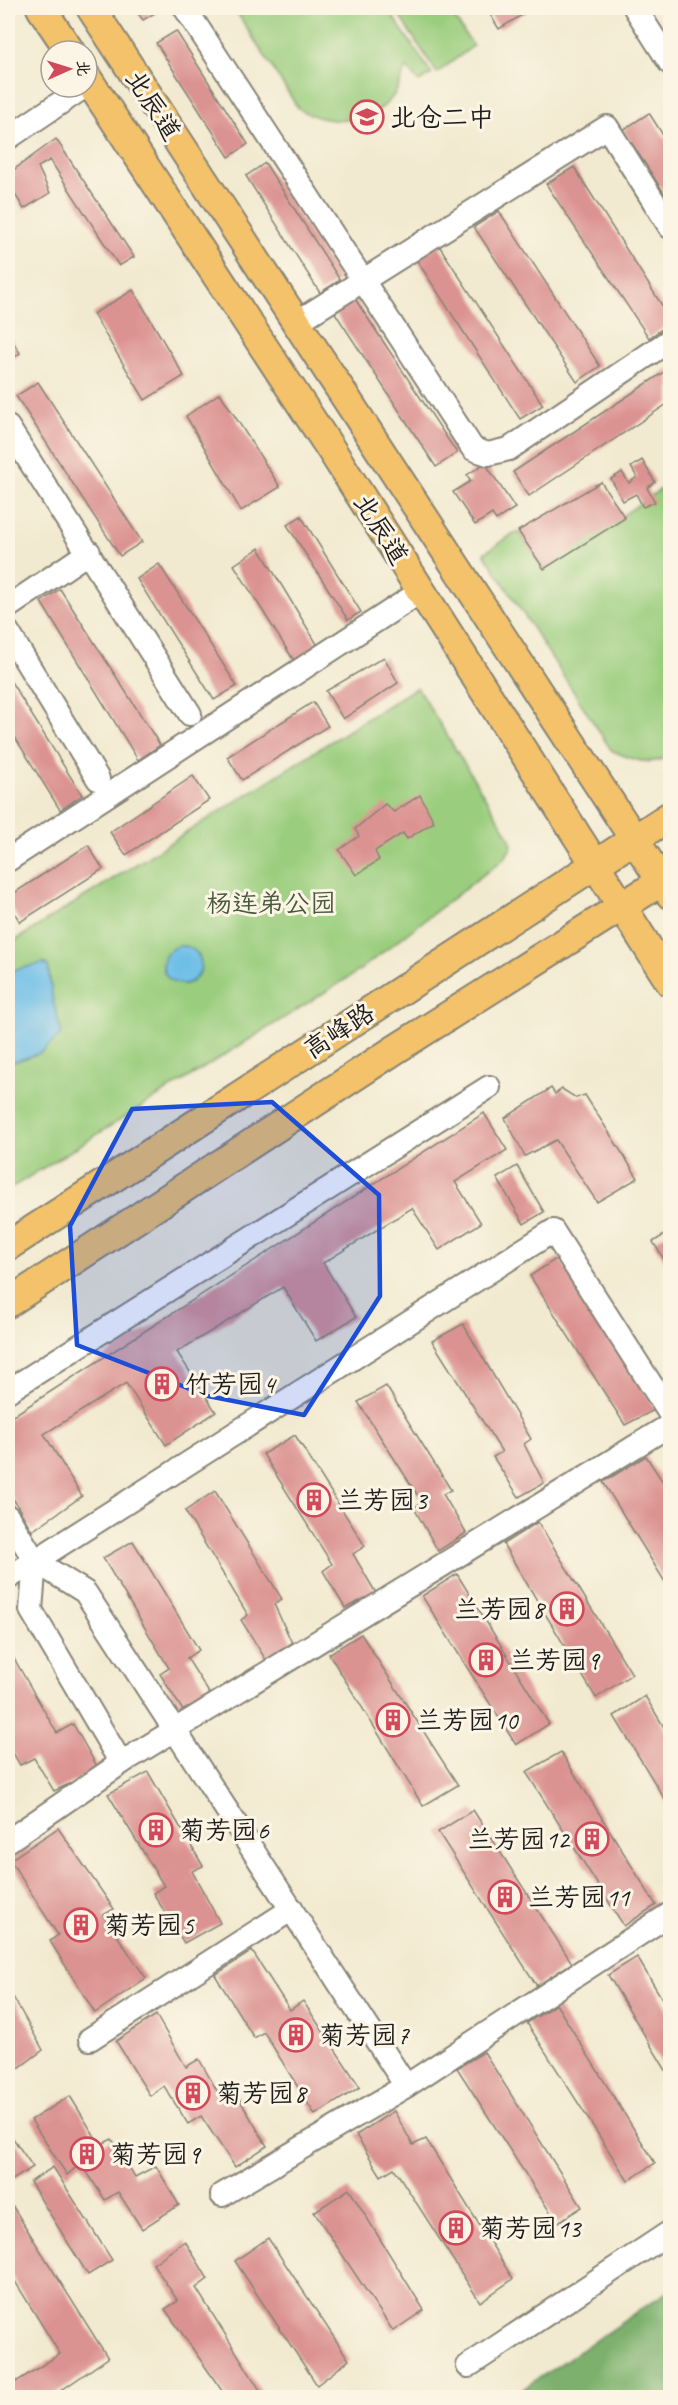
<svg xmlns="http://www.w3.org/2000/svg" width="678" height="2405" font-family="Caveat,'LXGW WenKai TC',sans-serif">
	<rect width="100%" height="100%" fill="#fcf5e5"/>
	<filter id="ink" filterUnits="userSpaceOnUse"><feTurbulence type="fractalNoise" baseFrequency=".0167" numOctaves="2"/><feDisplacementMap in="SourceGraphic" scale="12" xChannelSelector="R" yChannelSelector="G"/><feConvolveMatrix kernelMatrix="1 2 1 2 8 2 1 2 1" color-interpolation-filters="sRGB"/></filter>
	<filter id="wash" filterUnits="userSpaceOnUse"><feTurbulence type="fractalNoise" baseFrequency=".008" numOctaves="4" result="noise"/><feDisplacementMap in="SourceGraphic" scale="24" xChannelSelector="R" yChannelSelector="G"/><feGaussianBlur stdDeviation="1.35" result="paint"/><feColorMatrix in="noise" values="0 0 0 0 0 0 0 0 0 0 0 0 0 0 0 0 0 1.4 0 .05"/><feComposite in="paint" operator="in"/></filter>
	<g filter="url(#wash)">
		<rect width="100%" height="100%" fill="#f2ead0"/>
		<g fill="#9acd7d" stroke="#5b744c" stroke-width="1.5">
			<path d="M234 8H387L432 74 419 82 406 67C403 75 400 85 395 93 375 125 326 127 298 108Z"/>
			<polygon points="394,8 448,8 473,46 437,73"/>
			<path d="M670 483V755C650 768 630 759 611 750L484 553 518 531 544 569Z"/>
			<polygon points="417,687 509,836 512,846 505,858 356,973 8,1190 8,945"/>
		</g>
		<polygon fill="#7bb06c" stroke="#4c6644" stroke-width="1.5" points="670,2290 670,2397 511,2397"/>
		<g fill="#6dbee8" stroke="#446d82" stroke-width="1.5">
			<circle cx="182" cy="965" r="19"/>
			<polygon points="43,963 48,966 53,1001 62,1034 40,1053 8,1064 8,975 14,970"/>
		</g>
		<g id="blocks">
			<g fill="#db9391">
				<polygon points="134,8 163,8 143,20"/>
				<polygon points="486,8 533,8 499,29"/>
				<polygon points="176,31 248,144 229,157 156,43"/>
				<polygon points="649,113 670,146 670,202 623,130"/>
				<polygon points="56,139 134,257 119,266 50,160 38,167 50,193 24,209 8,183 8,174"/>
				<polygon points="265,163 340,280 320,293 246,176"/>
				<polygon points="574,167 670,318 670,323 649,338 546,184"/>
				<polygon points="499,211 600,366 577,382 474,227"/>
				<polygon points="438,244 543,405 520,419 416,259"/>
				<polygon points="133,290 184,376 145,400 93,314"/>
				<polygon points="355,299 457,453 436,467 335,313"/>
				<polygon points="8,334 20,353 8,362"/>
				<polygon points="670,368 670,402 529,496 513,472"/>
				<polygon points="38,382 142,542 120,556 16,396"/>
				<polygon points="220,393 280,487 241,511 186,416"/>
				<polygon points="642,460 655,482 647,488 655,502 643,507 636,494 623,501 611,479 622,472 629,483 637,477 631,467"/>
				<polygon points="485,463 515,508 496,520 492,514 475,525 453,492 471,481 467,475"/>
				<polygon points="601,482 625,518 544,569 518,531"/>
				<polygon points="301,516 361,612 348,620 287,525"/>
				<polygon points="259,548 320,649 296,664 234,565"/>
				<polygon points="159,564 237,686 214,700 137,579"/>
				<polygon points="60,589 160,745 138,760 41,602"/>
				<polygon points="384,657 398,683 343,719 326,691"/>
				<polygon points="8,677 82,795 60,810 8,726"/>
				<polygon points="313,702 328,726 242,780 227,757"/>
				<polygon points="193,776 209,800 126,855 110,832"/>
				<polygon points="420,795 434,822 407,839 403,833 375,851 379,860 356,875 339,850 359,836 355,829 385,804 394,812"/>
				<polygon points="88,845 103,869 20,922 8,902 8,897"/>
				<polygon points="551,1088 555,1094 562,1089 576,1098 585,1095 638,1178 597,1202 556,1140 525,1156 505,1118"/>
				<polygon points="484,1113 507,1150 455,1182 481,1223 439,1250 412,1208 323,1263 356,1317 316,1341 283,1287 177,1352 216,1412 166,1445 126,1383 44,1434 82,1496 32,1531 8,1490 8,1419"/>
				<polygon points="517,1166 544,1212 524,1224 497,1178"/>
				<polygon points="670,1231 670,1269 653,1242"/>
				<polygon points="559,1257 656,1409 625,1425 530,1276"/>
				<polygon points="463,1324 531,1439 524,1444 544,1483 519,1497 493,1457 502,1452 432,1341"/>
				<polygon points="386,1386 451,1490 443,1494 466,1533 438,1551 414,1508 422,1502 358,1402"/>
				<polygon points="295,1435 365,1546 353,1554 376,1593 345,1608 323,1571 332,1564 263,1454"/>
				<polygon points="646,1456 670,1493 670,1590 603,1482"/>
				<polygon points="215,1491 282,1599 274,1604 292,1643 266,1660 241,1620 248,1615 185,1511"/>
				<polygon points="538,1522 632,1674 596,1698 503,1544"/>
				<polygon points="133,1541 199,1650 187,1658 211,1696 185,1714 160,1674 169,1668 103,1558"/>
				<polygon points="457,1574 549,1724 516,1745 422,1596"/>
				<polygon points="361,1634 458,1785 423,1806 329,1654"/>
				<polygon points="8,1648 57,1733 73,1724 99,1770 54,1791 34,1758 20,1765 8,1744"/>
				<polygon points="645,1696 670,1737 670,1808 614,1716"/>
				<polygon points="561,1752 656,1905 624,1926 526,1772"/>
				<polygon points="148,1772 203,1866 192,1871 220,1923 184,1943 153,1893 164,1886 108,1794"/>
				<polygon points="473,1810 572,1963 537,1986 438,1832"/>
				<polygon points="58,1828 114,1909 103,1915 146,1978 95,2013 50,1941 58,1935 10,1860"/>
				<polygon points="252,1951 290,2010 303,2001 360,2087 315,2115 264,2032 254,2038 215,1975"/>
				<polygon points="637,1957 670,2012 670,2077 608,1975"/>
				<polygon points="8,1988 43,2050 8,2076"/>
				<polygon points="556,2004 655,2163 628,2181 527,2023"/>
				<polygon points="156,2015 186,2067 199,2059 220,2096 234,2090 267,2146 235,2167 201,2116 188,2124 164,2086 150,2096 116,2041"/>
				<polygon points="484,2052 582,2207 557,2223 457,2068"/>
				<polygon points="70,2096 100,2145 112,2139 135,2177 156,2166 179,2205 142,2229 118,2192 105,2200 81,2163 67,2175 31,2120"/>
				<polygon points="394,2111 413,2145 426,2139 513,2279 480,2302 394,2168 381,2176 356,2135"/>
				<polygon points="8,2131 33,2167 8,2183"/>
				<polygon points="53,2167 112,2260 88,2275 30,2182"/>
				<polygon points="349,2189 424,2310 393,2331 314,2212"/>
				<polygon points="13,2207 108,2358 50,2398 25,2398 23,2393 16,2398 8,2398 8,2369 16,2382 60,2354 8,2270 8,2211"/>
				<polygon points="268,2238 349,2360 317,2385 235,2261"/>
				<polygon points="185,2241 208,2279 196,2288 265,2398 227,2398 165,2309 178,2301 153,2264"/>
			</g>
		</g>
	</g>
	<g filter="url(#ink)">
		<use href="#blocks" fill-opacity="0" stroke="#878376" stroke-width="1.5"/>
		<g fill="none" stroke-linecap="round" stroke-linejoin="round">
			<defs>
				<g id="minor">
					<polyline points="185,8 473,449 488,454 509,449 670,340"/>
					<polyline points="635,8 670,63"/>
					<polyline points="8,138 84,87"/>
					<polyline points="297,322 607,127 670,227"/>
					<polyline points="8,427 190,714"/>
					<polyline points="8,607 89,552"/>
					<polyline points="8,632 98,779"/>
					<polyline points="8,860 420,592"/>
					<polyline points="8,1391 489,1087"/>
					<polyline points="8,1517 35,1561 31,1610 121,1763"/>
					<polyline points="35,1561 85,1592 406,2086"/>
					<polyline points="8,1578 553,1231 670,1414"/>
					<polyline points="8,1841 121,1763 670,1425"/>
					<polyline points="90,2039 292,1909"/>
					<polyline points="222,2195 406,2086 670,1914"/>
					<polyline points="468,2366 670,2232"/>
				</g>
				<g id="major">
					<polyline points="41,8 70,51"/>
					<polyline points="91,8 670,894"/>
					<polyline points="87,78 332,451 670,982"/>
					<polyline points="8,1246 670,816"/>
					<polyline points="8,1303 396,1049 670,876"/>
				</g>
			</defs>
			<use href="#minor" stroke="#878376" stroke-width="26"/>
			<use href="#major" stroke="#878376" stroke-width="32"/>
			<use href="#minor" stroke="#fff" stroke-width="22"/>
			<use href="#major" stroke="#f3c26a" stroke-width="28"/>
		</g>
	</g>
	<path fill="#1d4ed8" fill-opacity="0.2" stroke="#1d4ed8" stroke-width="4.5" stroke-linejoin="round" d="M272 1102 379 1195 380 1296 304 1415 208 1396 77 1345 70 1226 132 1109Z"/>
	<defs>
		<symbol id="school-ring" viewBox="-11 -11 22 22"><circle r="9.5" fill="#fcf5e5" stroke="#d1495b" stroke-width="1.5"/><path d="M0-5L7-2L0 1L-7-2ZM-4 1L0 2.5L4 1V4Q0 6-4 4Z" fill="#d1495b"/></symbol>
		<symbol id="building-ring" viewBox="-11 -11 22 22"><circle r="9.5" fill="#fcf5e5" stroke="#d1495b" stroke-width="1.5"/><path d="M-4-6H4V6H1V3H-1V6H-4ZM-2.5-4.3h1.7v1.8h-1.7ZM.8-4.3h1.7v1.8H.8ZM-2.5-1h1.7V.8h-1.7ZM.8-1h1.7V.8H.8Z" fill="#d1495b"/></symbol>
	</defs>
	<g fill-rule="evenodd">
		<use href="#school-ring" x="348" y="98" width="38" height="38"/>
		<use href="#building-ring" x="143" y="1365" width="38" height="38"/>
		<use href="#building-ring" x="295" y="1481" width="38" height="38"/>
		<use href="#building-ring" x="548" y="1590" width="38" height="38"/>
		<use href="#building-ring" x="467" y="1641" width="38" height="38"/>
		<use href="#building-ring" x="374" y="1701" width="38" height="38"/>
		<use href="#building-ring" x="137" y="1811" width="38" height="38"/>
		<use href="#building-ring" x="573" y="1820" width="38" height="38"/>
		<use href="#building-ring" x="486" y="1878" width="38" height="38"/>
		<use href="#building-ring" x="62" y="1906" width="38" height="38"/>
		<use href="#building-ring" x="277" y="2016" width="38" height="38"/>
		<use href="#building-ring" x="174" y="2074" width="38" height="38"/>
		<use href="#building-ring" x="68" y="2135" width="38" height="38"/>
		<use href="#building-ring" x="437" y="2209" width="38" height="38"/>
	</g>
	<g text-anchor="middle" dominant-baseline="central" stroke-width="6" stroke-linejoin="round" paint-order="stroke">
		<g font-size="26" fill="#1c1c1c" stroke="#fcf5e5">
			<text transform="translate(153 105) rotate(57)">北辰道</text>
			<text transform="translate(381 529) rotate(58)">北辰道</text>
			<text transform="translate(339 1031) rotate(-33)">高峰路</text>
		</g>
		<g font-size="26" fill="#1c1c1c" stroke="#fcf5e5" text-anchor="start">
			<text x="390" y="117">北仓二中</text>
			<text x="185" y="1384">竹芳园4</text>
			<text x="337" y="1500">兰芳园3</text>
			<text x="544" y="1609" text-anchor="end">兰芳园8</text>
			<text x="509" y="1660">兰芳园9</text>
			<text x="416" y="1720">兰芳园10</text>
			<text x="179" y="1830">菊芳园6</text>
			<text x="569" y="1839" text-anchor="end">兰芳园12</text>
			<text x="528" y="1897">兰芳园11</text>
			<text x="104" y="1925">菊芳园5</text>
			<text x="319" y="2035">菊芳园7</text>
			<text x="216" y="2093">菊芳园8</text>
			<text x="110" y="2154">菊芳园9</text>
			<text x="479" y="2228">菊芳园13</text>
		</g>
		<g font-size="26" fill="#485a3e" stroke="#fcf5e5">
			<text x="271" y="903">杨连弟公园</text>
		</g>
	</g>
	<rect width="678" height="2405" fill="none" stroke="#fcf5e5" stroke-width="30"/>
	<g transform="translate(69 69) rotate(87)"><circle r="28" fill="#fcf5e5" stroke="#a29e95" stroke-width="1.5"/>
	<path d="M0-4.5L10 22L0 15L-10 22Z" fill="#d1495b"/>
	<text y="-9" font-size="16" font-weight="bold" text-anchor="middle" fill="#1c1c1c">北</text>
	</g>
</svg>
